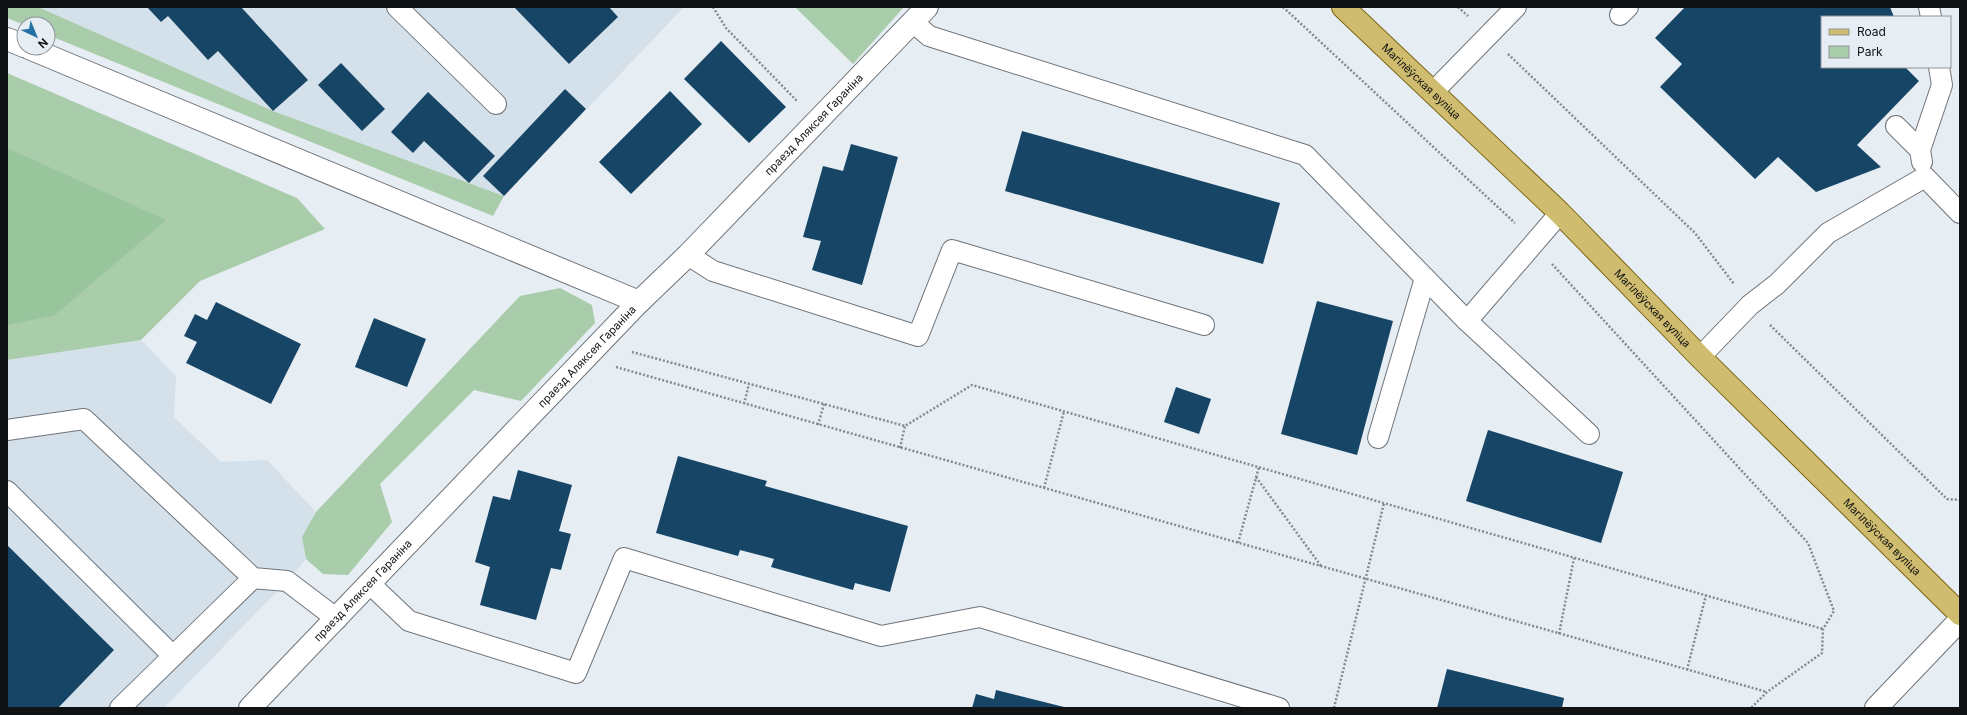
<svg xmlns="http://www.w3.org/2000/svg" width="1967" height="715" font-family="Inter,sans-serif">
	<rect width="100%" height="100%" fill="#e6edf3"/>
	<g fill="#d4e1eb">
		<polygon points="38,7 684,7 504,196 273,111"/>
		<polygon points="141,340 176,376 174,417 221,462 267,460 316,512 302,537 306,559 287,581 164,708 7,708 7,360"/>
	</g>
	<g fill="#a9ccab">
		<polygon points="7,7 38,7 273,111 504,196 493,216 48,35 48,24 24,25 7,18"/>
		<polygon points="795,7 904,7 853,64"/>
		<polygon points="7,73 297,198 325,229 200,281 141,340 7,360"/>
		<polygon points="560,288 592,305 595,323 521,401 474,390 380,484 392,522 348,575 323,574 306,559 302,537 316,512 520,296"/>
	</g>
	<polygon fill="#98c59c" points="7,148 166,220 55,315 7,325"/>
	<g fill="#164566">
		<polygon points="147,7 241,7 308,80 273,111 218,51 208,60 168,16 161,22"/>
		<polygon points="514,7 609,7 618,17 569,64"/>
		<polygon points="1685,7 1890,7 1894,17 1822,17 1822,67 1905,67 1919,81 1857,145 1881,167 1816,192 1778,157 1755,179 1660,87 1682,64 1655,38"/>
		<polygon points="721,41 786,107 749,143 684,79"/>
		<polygon points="341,63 385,109 362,131 318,85"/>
		<polygon points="565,89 586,109 504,196 483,176"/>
		<polygon points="670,91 702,124 631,194 599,162"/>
		<polygon points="428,92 495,156 469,183 424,141 413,153 391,132"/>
		<polygon points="1022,131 1280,203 1263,264 1005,191"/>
		<polygon points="851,144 898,157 862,285 812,270 821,241 803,237 823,166 843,171"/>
		<polygon points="1317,301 1393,321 1357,455 1281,434"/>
		<polygon points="216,302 301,344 271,404 186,363 197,342 184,336 195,314 207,320"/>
		<polygon points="374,318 426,339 407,387 355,367"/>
		<polygon points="1176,387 1211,399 1199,434 1164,422"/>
		<polygon points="1488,430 1623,472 1601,543 1466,501"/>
		<polygon points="678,456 767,481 765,486 908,526 890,592 855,583 853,590 771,567 774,559 740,550 738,556 656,533"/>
		<polygon points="518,470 572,485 559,531 571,534 561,570 551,568 536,620 480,605 490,567 475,562 493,496 510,500"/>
		<polygon points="7,545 114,650 58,708 7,708"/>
		<polygon points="1447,669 1564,698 1562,708 1437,708"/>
		<polygon points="996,690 1064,707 1064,708 972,708 976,694 994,699"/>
	</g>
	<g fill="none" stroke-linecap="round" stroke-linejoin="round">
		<defs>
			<g id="service">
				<polyline points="397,7 496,104"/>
				<polyline points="1929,7 1931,17"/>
				<polyline points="1620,15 1628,7"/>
				<polyline points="913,22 929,36 1305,155 1467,321 1589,434"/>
				<polyline points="1433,92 1516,7"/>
				<polyline points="1896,126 1920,150 1922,162"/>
				<polyline points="1920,150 1942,85 1939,67"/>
				<polyline points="688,255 713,271 918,336 952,250 1204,325"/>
				<polyline points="1467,321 1560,213"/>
				<polyline points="1700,357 1750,305 1777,284 1828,233 1925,177 1960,213"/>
				<polyline points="7,430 84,419 253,578 287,581 337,619"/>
				<polyline points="1378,438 1425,278"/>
				<polyline points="7,491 173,656"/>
				<polyline points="370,584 409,621 576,673 624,558 881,636 980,617 1279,708"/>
				<polyline points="120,708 253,578"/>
			</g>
			<g id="minor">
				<path id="s1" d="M250 708 639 302"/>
			</g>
			<g id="tertiary">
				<polyline points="7,39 24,46"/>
				<path id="s2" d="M29 48 639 302 688 255 927 7"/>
				<polyline points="1876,708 1960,620"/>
			</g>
			<g id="primary">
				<path id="s3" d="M1343 7 1560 213 1700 357 1960 614"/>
			</g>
		</defs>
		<use href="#service" stroke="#6f7479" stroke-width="22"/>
		<use href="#minor" stroke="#6f7479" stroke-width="24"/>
		<use href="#tertiary" stroke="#6f7479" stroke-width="24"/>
		<use href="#primary" stroke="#796411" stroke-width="24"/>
		<g stroke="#858a8e" stroke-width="2.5" stroke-dasharray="2 2" stroke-linecap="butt">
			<polyline points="713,7 726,28 797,101"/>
			<polyline points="1283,7 1515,223"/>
			<polyline points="1458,7 1468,16"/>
			<polyline points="1508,54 1695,233 1734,284"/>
			<polyline points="1552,264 1808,543 1834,611 1823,629 1822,653 1767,692 1751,708"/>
			<polyline points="1770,325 1947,499 1960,500"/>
			<polyline points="632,352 905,426 972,385 1823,629"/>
			<polyline points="616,367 1767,692"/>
			<polyline points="744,404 749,384"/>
			<polyline points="818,425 824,404"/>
			<polyline points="900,448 905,426"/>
			<polyline points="1256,477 1321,566"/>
			<polyline points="1044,488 1064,411"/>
			<polyline points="1238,543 1259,467"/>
			<polyline points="1559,634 1574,558"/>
			<polyline points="1687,670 1706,595"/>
			<polyline points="1334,708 1384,503"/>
		</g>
		<use href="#service" stroke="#fff" stroke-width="20"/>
		<use href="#minor" stroke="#fff" stroke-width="22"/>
		<use href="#tertiary" stroke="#fff" stroke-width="22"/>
		<use href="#primary" stroke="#d0bc6f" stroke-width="22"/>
	</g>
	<g text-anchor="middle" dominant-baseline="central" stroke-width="4" stroke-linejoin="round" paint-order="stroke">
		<g font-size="11" fill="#101214" stroke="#e6edf3">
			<text stroke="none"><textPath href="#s3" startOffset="108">Магілёўская вуліца</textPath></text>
			<text stroke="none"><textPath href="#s2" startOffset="910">праезд Аляксея Гараніна</textPath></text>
			<text stroke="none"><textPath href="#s3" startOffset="432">Магілёўская вуліца</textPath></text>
			<text stroke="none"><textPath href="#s1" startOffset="487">праезд Аляксея Гараніна</textPath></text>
			<text stroke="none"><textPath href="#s3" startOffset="756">Магілёўская вуліца</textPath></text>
			<text stroke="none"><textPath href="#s1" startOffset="163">праезд Аляксея Гараніна</textPath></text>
		</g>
	</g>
	<rect width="1967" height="715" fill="none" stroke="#101214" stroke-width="16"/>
	<rect x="1821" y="16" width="130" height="52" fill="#e6edf3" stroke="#90959a"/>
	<rect x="1829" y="29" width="20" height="6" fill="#d0bc6f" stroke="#90959a"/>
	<text x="1857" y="36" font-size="12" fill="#101214">Road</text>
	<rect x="1829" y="46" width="20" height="12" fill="#a9ccab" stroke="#90959a"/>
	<text x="1857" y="56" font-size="12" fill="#101214">Park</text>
	<g transform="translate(36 36) rotate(136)"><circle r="19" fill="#e6edf3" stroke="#90959a"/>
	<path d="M0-3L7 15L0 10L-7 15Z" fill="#2472a4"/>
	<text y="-6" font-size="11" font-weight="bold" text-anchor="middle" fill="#101214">N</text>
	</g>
</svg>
